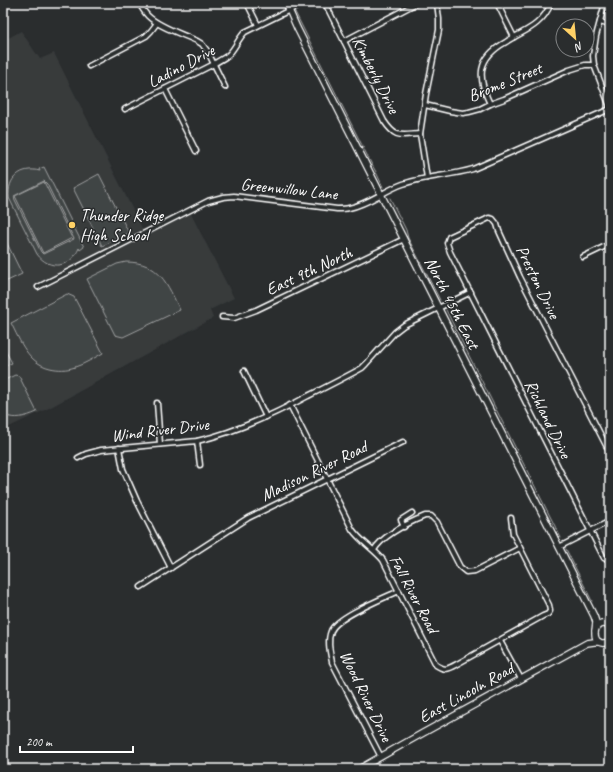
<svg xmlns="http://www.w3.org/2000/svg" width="613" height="772" viewBox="0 0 613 772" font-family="Caveat,sans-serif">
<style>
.built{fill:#373a3b}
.green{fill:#414445;stroke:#a0a2a2;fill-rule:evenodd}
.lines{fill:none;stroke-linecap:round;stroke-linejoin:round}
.stream{stroke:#a6a7a7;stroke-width:1}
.street-casing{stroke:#fff;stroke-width:7}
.secondary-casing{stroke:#fff;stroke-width:8}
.street{stroke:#2a2d2e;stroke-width:4}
.secondary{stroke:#2a2d2e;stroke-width:5.5}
.poi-dot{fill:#ffd166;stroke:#2a2d2e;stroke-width:1.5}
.labels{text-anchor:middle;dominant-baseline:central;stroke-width:3;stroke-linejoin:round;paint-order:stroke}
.street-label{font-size:17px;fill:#fff;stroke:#2a2d2e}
.poi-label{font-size:17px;fill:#fff;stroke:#2a2d2e;text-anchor:start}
</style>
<rect width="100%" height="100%" fill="#2a2d2e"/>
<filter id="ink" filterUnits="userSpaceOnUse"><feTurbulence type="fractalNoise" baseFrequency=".025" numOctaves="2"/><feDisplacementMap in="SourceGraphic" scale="8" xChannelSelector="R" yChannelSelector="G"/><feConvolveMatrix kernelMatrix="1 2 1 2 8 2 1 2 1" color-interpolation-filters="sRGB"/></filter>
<g filter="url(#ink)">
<path class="built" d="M21 31 40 59 54 53 146 236 191 214 234 298 210 310 213 318 51 407 3 430V41Z"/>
<g class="green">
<path d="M44 167 84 247 80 250 79 248C71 268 49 271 37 254L9 198C7 178 21 166 40 171L39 169ZM44 181 47 184 74 239 43 254 41 252 15 200 14 196Z"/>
<path d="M99 174 129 233 102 246 73 188Z"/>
<path d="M44 182 72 238 43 253 15 196Z"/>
<path d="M3 235 22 274 3 283Z"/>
<path d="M126 262C160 262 167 284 180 310L123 337 115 335 87 279 117 264Z"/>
<path d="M67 294 74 297 103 353C94 358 85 364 75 367 67 370 58 370 50 368 28 363 20 341 11 323Z"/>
<path d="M3 346 12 363 3 367Z"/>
<path d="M15 375 19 376 37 412C25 417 16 420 3 415V381Z"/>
</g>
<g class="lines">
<g class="stream">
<path d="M295 12 371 163 376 172 383 187"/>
<path d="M390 198 406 230 408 238 440 300"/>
<path d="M446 310 561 538"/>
<path d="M566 549 592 601"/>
</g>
<g class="street-casing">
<g id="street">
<path d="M139 3C142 8 144 12 148 16 159 27 182 34 197 41L202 44 208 52 225 87"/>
<path d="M247 3 258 25"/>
<path d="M325 3 384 121C396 139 400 135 420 134"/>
<path d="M497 3 514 37"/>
<path d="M605 3 596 36 593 56 594 65 610 107"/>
<path d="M600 22 610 25"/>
<path d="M344 41 417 3"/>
<path d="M89 66 146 36 151 31 157 23"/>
<path d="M165 89 196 151"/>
<path d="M490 104C477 77 477 58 506 42 516 35 528 31 537 23 544 17 548 11 551 3"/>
<path d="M425 105 450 111 463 113 469 112 480 109 490 104 504 99 569 70 585 65H594"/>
<path d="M125 109 214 64C219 60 226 58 230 53 236 46 239 38 245 32L304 3"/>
<path d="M427 178 420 134 426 94 439 30V19L437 3"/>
<path d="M583 257 610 244"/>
<path d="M38 287 208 201 223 197 234 196 337 209C341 209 345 209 349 208 369 204 385 190 403 184 426 176 450 176 473 169L610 109"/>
<path d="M222 317 234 318 256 310 404 239"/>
<path d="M244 371 266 417"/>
<path d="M157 403 160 444"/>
<path d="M290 405 352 529C360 541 374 549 383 560L436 665C445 671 448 669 457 664L543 616 548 614 550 611 549 605 513 534 511 518"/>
<path d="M197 441 200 465"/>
<path d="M119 448 123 469 137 501 171 568"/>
<path d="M78 458 86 454 101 450 197 441C236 432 273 415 308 396 326 387 344 378 362 368L366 364 395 332 404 325 471 292"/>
<path d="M404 527 401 520 412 513"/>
<path d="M559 547 610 521"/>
<path d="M374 550C384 534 408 523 425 516H431L437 522 460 567 466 572 475 571 520 548"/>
<path d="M604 558 450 252 447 243 449 237 485 220 489 218 493 219 497 224 499 231 520 277 610 453"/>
<path d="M141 587 248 518 403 442"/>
<path d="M500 641 521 679"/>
<path d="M381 757 332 662C330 652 327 641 331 631 336 617 384 598 399 591"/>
</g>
</g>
<g class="secondary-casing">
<g id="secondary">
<path d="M286 3 297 28 594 616 596 622 595 631"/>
<path d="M610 626C590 615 590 652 610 641"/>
<path d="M359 769 423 733 587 643 594 642H599"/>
</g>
</g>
<use href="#street" class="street"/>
<use href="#secondary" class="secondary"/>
</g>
</g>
<circle class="poi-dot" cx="72" cy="225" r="4"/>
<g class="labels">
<g class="street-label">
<text transform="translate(181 66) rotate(-28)">Ladino Drive</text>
<text transform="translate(376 75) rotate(63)">Kimberly Drive</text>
<text transform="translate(505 82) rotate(-22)">Brome Street</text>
<text transform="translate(289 189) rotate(6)">Greenwillow Lane</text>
<text transform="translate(309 271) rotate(-25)">East 9th North</text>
<text transform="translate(538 282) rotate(64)">Preston Drive</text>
<text transform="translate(452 303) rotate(63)">North 45th East</text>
<text transform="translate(548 419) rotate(64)">Richland Drive</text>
<text transform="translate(160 430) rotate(-7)">Wind River Drive</text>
<text transform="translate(314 471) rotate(-26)">Madison River Road</text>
<text transform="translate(414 594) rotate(62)">Fall River Road</text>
<text transform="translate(466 693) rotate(-29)">East Lincoln Road</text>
<text transform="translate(366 696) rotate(64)">Wood River Drive</text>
</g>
<g class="poi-label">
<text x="80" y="215">Thunder Ridge<tspan x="80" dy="20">High School</tspan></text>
</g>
</g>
<rect width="613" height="772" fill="none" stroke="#2a2d2e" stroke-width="16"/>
<rect x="8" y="8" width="597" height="756" fill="none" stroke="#fff" stroke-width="1.5" filter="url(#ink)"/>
<g transform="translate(575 38) rotate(153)"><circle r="19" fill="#2a2d2e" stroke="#7f8182"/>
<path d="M0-3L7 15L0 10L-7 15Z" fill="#ffd166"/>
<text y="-6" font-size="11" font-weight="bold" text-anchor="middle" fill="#ffffff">N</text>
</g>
<path d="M20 746v6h113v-6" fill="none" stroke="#ffffff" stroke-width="2"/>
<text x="26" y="746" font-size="12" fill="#ffffff" stroke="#2a2d2e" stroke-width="3" paint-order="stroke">200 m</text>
</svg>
